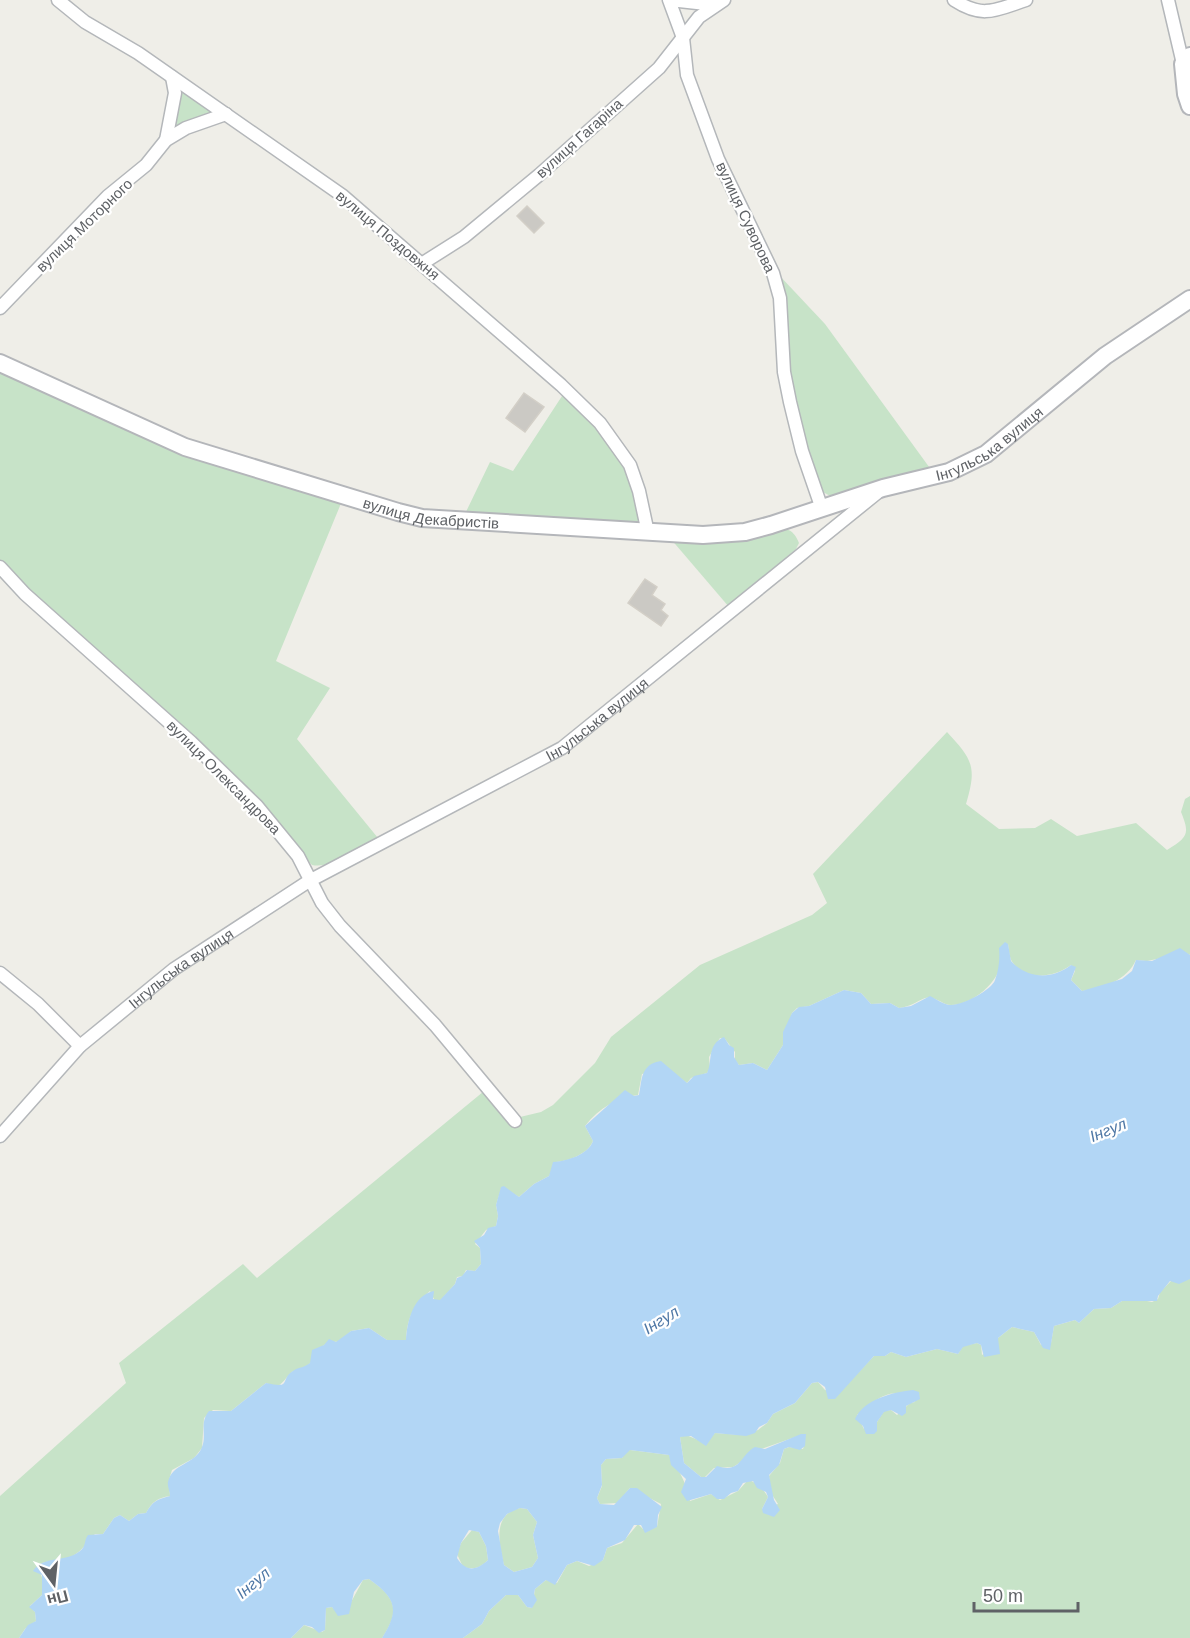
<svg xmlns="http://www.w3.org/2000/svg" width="1190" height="1638" viewBox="0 0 1190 1638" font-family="Arial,sans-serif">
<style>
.green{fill:#c7e3c8;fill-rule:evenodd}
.water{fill:#b2d6f5;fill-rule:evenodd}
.building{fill:#cbc9c4;stroke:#d3cfc7;stroke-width:1.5}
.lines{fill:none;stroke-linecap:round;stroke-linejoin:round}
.street-casing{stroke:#b4b7ba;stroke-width:15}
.secondary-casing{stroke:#b4b6ba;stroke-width:20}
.street{stroke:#fff;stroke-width:12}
.secondary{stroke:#fff;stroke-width:16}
.labels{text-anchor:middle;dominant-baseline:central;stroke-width:4.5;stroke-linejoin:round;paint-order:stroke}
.street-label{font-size:15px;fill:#5f6266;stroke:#fff}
.water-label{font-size:16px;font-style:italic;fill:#4f78a6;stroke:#fff}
</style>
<rect width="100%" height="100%" fill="#efeee8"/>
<g class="green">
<path d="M176 87 218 111 173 133Z"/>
<path d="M778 274 825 324 932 471 832 497 823 492 817 483 793 400Z"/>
<path d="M0 369 342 501 276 661 330 688 297 739 378 838C360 848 333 869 312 865L0 564Z"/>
<path d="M564 393 597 426 627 466 641 522 639 526 464 516 490 462 513 471Z"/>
<path d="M786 529C793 531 796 536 799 543L796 549 729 607 670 538Z"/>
<path d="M947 732C973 760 977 767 966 804L999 829 1035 828 1051 819 1077 836 1136 823 1167 850C1188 837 1190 834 1181 812L1185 799 1190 796V955L1186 953 1147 961 1136 960C1127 980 1104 988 1082 991L1071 980 1075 971 1071 965C1055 977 1026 982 1013 963 1009 958 1009 950 1008 944L1000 953C1007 977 974 1005 951 1005 943 1005 934 995 925 998 916 1002 909 1007 899 1008L890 1003 871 1004 861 993 844 990 809 1006 797 1008 792 1013 783 1045 767 1070 753 1063 739 1065 735 1060V1052L725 1039 720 1038 709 1057 710 1068 707 1073 691 1078 687 1083 668 1069 642 1074 638 1095C618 1097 599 1108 585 1126L593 1141C588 1154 569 1161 556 1162L549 1176 534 1184 519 1197 506 1189H501L496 1205 498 1216 496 1226 486 1230 475 1244 480 1248 481 1264 475 1271 466 1270 463 1276 457 1277 455 1284 440 1301H435L430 1291C413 1305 407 1319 406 1340H387L369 1328 351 1331 339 1342C324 1340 318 1350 311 1362 306 1369 300 1368 294 1371 288 1373 285 1383 276 1387L266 1383 231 1411 213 1410 204 1418 202 1448 194 1458 172 1470 169 1480 170 1496C157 1498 152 1502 146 1513L138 1514 129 1521 120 1515 114 1518 103 1534H95C85 1545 77 1558 61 1560 51 1561 46 1561 37 1565L43 1580 42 1595 30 1606 35 1612 36 1621 25 1629 19 1638H0V1496L126 1383 119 1363 243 1264 257 1278 489 1087 511 1111 520 1117 541 1112 553 1105 595 1063 611 1037 700 965 812 915 827 903 813 874Z"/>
<path d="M1190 1279V1638H463L482 1624 489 1611 506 1595H518L527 1607 532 1608 535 1589 546 1580 557 1583 567 1565 577 1561 589 1566 603 1560 607 1548 622 1543 638 1524 643 1529 657 1527 661 1504 630 1488 617 1503 600 1504 597 1498 602 1486 601 1465 606 1459 622 1458 626 1451 630 1450 669 1455C680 1473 685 1479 690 1501L711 1494 720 1500 738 1491 748 1480C755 1481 765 1491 768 1497L762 1509 778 1504 771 1493 769 1476 780 1463 784 1449 789 1447 803 1449 805 1442 798 1436 761 1449 733 1467 714 1468 705 1477H701L684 1463 680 1437 686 1435 703 1442 715 1433 741 1435 758 1430 767 1423 773 1414 795 1403 812 1383 818 1382 825 1390 838 1394 874 1356H885L891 1352 906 1357 937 1349 958 1354 963 1346 977 1343 981 1345 982 1355 998 1345V1338L1012 1327 1034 1332 1041 1345 1051 1343 1054 1326 1075 1320 1079 1323 1094 1309 1111 1308 1122 1301 1137 1299 1152 1302 1158 1299 1160 1292 1172 1280ZM908 1391 915 1402 910 1403 897 1415 891 1410 884 1411 877 1422 864 1429 857 1415C870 1405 884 1390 902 1394Z"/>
<path d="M520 1508 527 1509 537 1522 533 1535 538 1558 532 1567 514 1572 504 1565C499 1544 492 1514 520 1508Z"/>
<path d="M472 1530 479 1532 486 1546 488 1560C480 1568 474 1570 463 1567L457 1554 461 1543Z"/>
<path d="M369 1579C396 1598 401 1610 382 1638H291L304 1625 322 1632 325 1630 326 1608 332 1607 335 1610 350 1604 363 1580Z"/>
</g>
<g class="water">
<path d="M1005 942 1008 944 1011 961C1027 979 1052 980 1071 965L1076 967 1071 980 1082 991 1122 979 1132 971 1136 960 1152 961 1180 948 1190 955V1279L1179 1284 1170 1281 1158 1296 1157 1301H1122L1111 1308 1094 1309 1079 1323 1075 1320 1054 1326 1050 1350 1043 1348 1034 1332 1012 1327 998 1338 1000 1354 984 1357 981 1345 977 1343 963 1347 958 1354 937 1349 906 1357 891 1352 885 1356H874L835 1399H828L825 1387 818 1382 812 1383 795 1403 773 1414 767 1423 759 1427 755 1433 746 1436 715 1433 706 1446 691 1436 680 1437 684 1463 701 1477H706L717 1466C741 1474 740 1455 755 1447L765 1449 801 1434H806L805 1446 800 1450 789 1447 784 1449 779 1465 769 1475 774 1500 780 1510 774 1517 763 1513 762 1509 768 1497 766 1492 757 1488 753 1481 743 1483 738 1491 731 1493 724 1499H717L711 1494 687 1501 681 1492 686 1479 671 1465 669 1455 630 1450 622 1458 606 1459 601 1465 602 1485 597 1498 600 1504 614 1505 630 1488H637L662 1507 658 1515 657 1527 645 1533 641 1525H634L625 1540 607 1548 603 1560 594 1566 577 1561 567 1565 555 1585 546 1580 535 1589 534 1594 537 1600 532 1608 527 1607 518 1595H506L489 1611 482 1624 463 1638H382C400 1610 396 1598 369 1579L363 1580 354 1592 349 1614 338 1616 332 1607 326 1608 325 1630 319 1633 312 1627 304 1625 291 1638H19L28 1625 36 1621 35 1612 29 1607 42 1595V1575L33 1571C44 1555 65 1563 80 1551 86 1547 84 1540 88 1535L103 1534 114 1518 120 1515 129 1521 138 1514 146 1513C152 1502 157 1499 170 1496 170 1491 167 1486 168 1482 172 1463 195 1465 202 1447 207 1435 199 1423 209 1411H231L266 1383C293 1389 279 1380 293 1371 298 1367 304 1368 310 1363L312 1350 324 1345 329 1339 336 1342 351 1331 369 1328 387 1340H406C407 1322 413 1295 434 1291L433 1299 440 1300 455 1284 457 1278 462 1276 467 1270 475 1271 481 1264 480 1248 474 1241 484 1235 488 1228 496 1226 498 1216 496 1205 501 1187 504 1186 519 1197 534 1184 549 1176 553 1162C567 1161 588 1155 593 1141L585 1126 625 1090 634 1096 639 1095C642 1081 640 1064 661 1061L687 1083 694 1076 707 1073C713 1062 706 1045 724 1037L729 1045 734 1048V1057L739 1065 753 1063 767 1070 783 1045V1032L792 1013 799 1007 809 1006 844 990 861 993 871 1004 890 1003 899 1008 911 1006 930 996C936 999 945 1005 950 1005 961 1006 992 990 995 980 999 969 1000 959 999 948ZM520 1508 527 1509 537 1522 533 1535 538 1558 532 1567 514 1572 504 1565 498 1531 500 1523 507 1514ZM469 1530 479 1532 486 1546 488 1560C476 1571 466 1572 457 1558L461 1543Z"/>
<path d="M913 1390 919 1392 920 1399 906 1406V1413L902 1416 891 1410 884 1412 877 1422V1431L874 1434H866L863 1426 855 1419C864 1399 894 1392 913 1390Z"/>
</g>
<g class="building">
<path d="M527 206 544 223 534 233 517 216Z"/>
<path d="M524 393 544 407 525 432 506 418Z"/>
<path d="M645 579 657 587 652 595 665 604 661 610 668 616 661 626 628 603Z"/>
</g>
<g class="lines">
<g class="street-casing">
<g id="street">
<path d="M58 0 85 22 138 53 343 196 561 385 600 423 630 465 639 491 648 533"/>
<path d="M669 0 683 38 687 75 718 159 773 273 780 298 784 372 790 402 802 451 822 509"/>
<path d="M670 0 715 5"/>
<path d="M954 0C983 19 996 10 1026 0"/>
<path d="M1168 0 1183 64"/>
<path d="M166 140 175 93 172 77"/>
<path d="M423 263 464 237 539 175 659 68 699 17 724 0"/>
<path d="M0 308 108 196 146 165 166 140 186 128 226 114"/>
<path d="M0 567 25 594 191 742 257 806 298 856 322 903 340 926 435 1025 515 1121"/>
<path d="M0 973 38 1004 80 1046"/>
<path id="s1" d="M0 1136 80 1046 174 969 309 881 562 748 877 493"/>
</g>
</g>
<g class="secondary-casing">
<g id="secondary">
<path d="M1190 56 1183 64 1186 94 1190 106"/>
<path id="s2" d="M0 363 185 447 398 512 422 518 703 535 745 532 771 525 883 488 949 472 986 454 1105 356 1190 299"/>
</g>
</g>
<use href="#street" class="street"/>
<use href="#secondary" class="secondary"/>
</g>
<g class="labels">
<g class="street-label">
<text transform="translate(579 138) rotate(-42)">вулиця Гагаріна</text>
<text transform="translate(746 217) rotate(65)">вулиця Суворова</text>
<text transform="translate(84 225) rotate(-44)">вулиця Моторного</text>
<text transform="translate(388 235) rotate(40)">вулиця Поздовжня</text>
<text stroke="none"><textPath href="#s2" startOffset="1036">Інгульська вулиця</textPath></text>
<text stroke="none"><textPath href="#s2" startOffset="459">вулиця Декабристів</textPath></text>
<text stroke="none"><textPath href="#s1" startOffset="734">Інгульська вулиця</textPath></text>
<text transform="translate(224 777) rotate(45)">вулиця Олександрова</text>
<text stroke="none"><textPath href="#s1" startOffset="248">Інгульська вулиця</textPath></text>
</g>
<g class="water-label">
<text transform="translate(1108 1130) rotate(-22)">Інгул</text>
<text transform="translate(661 1320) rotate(-32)">Інгул</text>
<text transform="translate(253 1583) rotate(-40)">Інгул</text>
</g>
</g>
<g transform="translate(54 1584) rotate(165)" stroke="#ffffff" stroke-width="4.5" paint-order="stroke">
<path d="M0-4.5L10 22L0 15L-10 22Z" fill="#5f6266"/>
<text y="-9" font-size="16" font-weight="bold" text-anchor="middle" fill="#5f6266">Пн</text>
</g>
<path d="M974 1602v9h104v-9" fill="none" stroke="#5f6266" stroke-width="3"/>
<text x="983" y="1602" font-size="18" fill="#5f6266" stroke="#ffffff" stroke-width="4.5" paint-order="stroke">50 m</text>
</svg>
